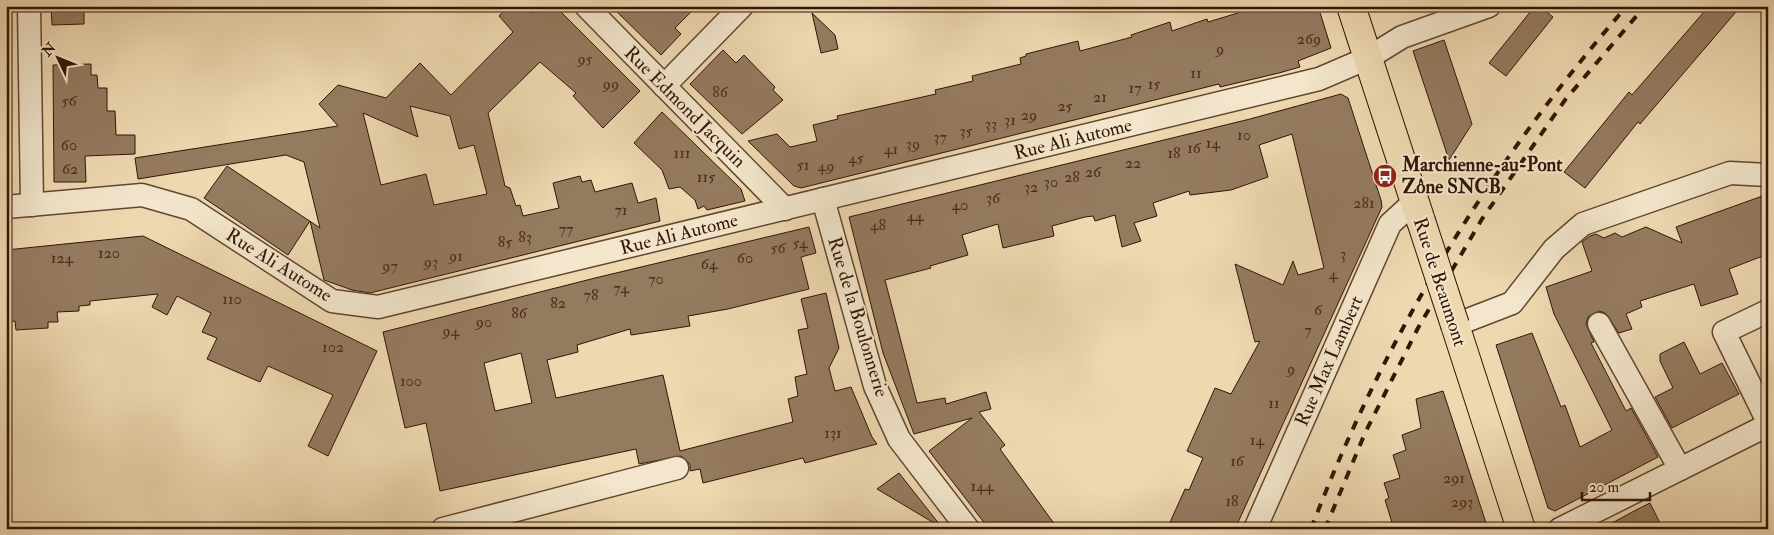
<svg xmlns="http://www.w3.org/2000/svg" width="1774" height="535" viewBox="0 0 1774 535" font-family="'IM FELL Double Pica',serif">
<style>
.building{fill:#947a5f;stroke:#331507;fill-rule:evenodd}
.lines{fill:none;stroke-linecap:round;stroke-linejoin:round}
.minor-casing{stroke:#624631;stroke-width:25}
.major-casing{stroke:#331507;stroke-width:30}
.minor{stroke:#f3e6cc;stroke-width:22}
.major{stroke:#edd8b0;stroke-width:28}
.rail{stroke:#331507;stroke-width:4;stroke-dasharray:9 9;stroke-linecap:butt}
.major-bridge-casing{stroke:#331507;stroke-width:30;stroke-linecap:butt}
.major-bridge{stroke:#edd8b0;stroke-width:28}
.labels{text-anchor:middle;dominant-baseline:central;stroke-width:4;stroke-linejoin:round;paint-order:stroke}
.number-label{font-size:16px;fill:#4b2e1d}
.street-label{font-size:19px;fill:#331507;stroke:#f3e6cc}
.poi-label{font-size:19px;font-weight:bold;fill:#331507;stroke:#f3e6cc;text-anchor:start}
</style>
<rect width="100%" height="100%" fill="#edd8b0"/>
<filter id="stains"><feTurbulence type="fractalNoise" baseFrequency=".004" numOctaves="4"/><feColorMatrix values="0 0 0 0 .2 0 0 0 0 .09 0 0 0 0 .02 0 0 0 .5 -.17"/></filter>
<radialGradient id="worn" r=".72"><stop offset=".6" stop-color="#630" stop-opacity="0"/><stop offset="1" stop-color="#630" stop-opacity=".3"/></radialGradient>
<g class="building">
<path d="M51 6H84V24L52 25Z"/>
<path d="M508 6H526L532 13 539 6H555L640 91 603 128 573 96 576 93 540 62 488 113 505 186 510 188 516 206 520 205 523 216 559 208 553 183 580 176 582 182 591 180 595 192 632 183 638 203 656 198 660 221 370 293 352 290 324 280 310 221 288 255 204 198 227 166 320 228 304 162 286 155 138 179 135 158 338 126 319 104 338 85 386 98 420 63 451 95 513 32 499 16ZM410 106 450 116 459 149 474 145 487 194 434 205 426 174 381 185 363 113 418 137Z"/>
<path d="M611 6H697L675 28 681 34 661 55Z"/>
<path d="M1261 6H1318L1331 48 1298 61 1300 67 1279 73 1220 87 1219 84 801 188 794 186 748 141 777 134 790 147 817 141 813 125 838 119 837 116 936 94 935 90 973 81 972 76 1021 64 1020 58 1026 56V54L1078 41 1080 51 1132 37 1131 35 1170 22 1172 31 1207 19 1208 22Z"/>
<path d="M1535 6H1539L1553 17 1506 76 1489 63Z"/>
<path d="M1709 6H1741L1640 124 1638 122 1585 188 1564 172 1629 92 1632 95Z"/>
<path d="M812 13 835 35 838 49 821 53Z"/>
<path d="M1444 40 1472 124 1449 160 1413 51Z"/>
<path d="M723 50 736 63 744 55 775 87 773 90 783 100 742 134 690 84Z"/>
<path d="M91 64V75H97L98 88H107V111H115L116 135H135V154L85 156 86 182H54L53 65Z"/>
<path d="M1341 94 1348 98 1381 200 1382 207 1235 529H1167L1185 489 1189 490 1203 458 1187 451 1215 388 1231 394 1260 341 1255 342 1235 264 1283 285 1293 261 1298 275 1324 268 1292 134 1259 145 1268 177 1231 190 1190 195 1189 191 1153 203 1157 216 1134 223 1141 241 1122 247 1115 215 1095 221 1093 216 1085 217 1052 226 1054 236 1003 248 998 224 962 235 968 255 930 266 931 268 885 280 917 403 945 398 946 404 986 392 991 409 979 412 1005 445 1000 449 1058 529H989L929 451 972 418 914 434 883 353 849 217 1250 119Z"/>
<path d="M662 112 741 189 745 201 707 210 704 206 698 209 695 200 680 187 669 189 662 170 634 143Z"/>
<path d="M1768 194V254L1729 269 1738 294 1701 306 1694 284 1640 301 1642 307 1626 314 1632 329 1619 333 1605 313 1599 311 1588 317 1586 324 1594 342 1591 343 1626 411 1631 408 1658 457 1555 511 1548 508 1496 345 1532 333 1561 407 1565 405 1580 447 1612 430 1554 314 1546 287 1592 271 1582 242 1590 236 1596 234 1604 238 1615 233 1622 237 1646 227 1682 243 1676 227Z"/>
<path d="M809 227 816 253 801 257 809 289 728 309 688 316 690 326 631 335 630 329 577 345 578 352 547 360 556 398 663 375 680 451 793 422 788 399 798 396 795 377 807 374 798 330 808 328 801 299 826 293 839 348 829 368 835 391 851 387 872 437 877 444 805 463 803 458 703 483 700 469 690 471V464L681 456 639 464 636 449 440 491 426 423 405 428 383 332 595 278ZM521 353 532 403 495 411 484 363Z"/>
<path d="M143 236 377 351 328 456 308 446 333 395 268 366 260 382 207 359 217 338 202 332 211 313 177 296 167 315 152 307 158 294 90 301V305L79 306V311L57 312 58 322H48V328L16 330 15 321 7 322 6 250Z"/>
<path d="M1684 342 1700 374 1722 363 1739 394 1672 428 1655 397 1673 388 1660 361V354Z"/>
<path d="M1443 391 1488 529H1394L1385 500 1389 498 1384 483 1400 478 1393 455 1406 450 1402 435 1421 428 1416 399Z"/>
<path d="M899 473 940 525 939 526 877 489Z"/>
<path d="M1650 503 1663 529H1601L1636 510Z"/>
</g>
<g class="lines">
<g class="minor-casing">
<g id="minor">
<path d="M29 6 32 205"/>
<path d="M586 6 785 209"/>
<path d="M664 86 742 6"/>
<path d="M823 199 875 386 899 439 968 529"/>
<path d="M6 207 142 195 191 209 332 301 378 307 1319 79 1368 58 1402 37 1489 6"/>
<path d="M1768 311 1724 332 1768 422"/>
<path d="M1599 324 1680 469"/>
<path d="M1455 325 1512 303 1554 249 1583 224 1730 173 1768 175"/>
<path d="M443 529 677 468"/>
<path d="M1255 529 1390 224 1414 202"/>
<path d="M1560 529 1768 425"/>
</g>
</g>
<g class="major-casing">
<g id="major">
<path d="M1351 6 1421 221"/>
<path d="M1455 325 1521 529"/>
</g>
</g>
<use href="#minor" class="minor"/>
<use href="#major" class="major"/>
<g class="rail">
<path d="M1311 529C1385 335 1491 162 1627 6"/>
<path d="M1325 529 1365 433 1418 328 1482 219 1565 100 1645 6"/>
</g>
<g class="major-bridge-casing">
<path id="major-bridge" d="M1421 221 1455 325"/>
</g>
<use href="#major-bridge" class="major-bridge"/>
</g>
<defs>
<g id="bus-disc" transform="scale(1.25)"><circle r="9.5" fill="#8f2418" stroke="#f3e6cc"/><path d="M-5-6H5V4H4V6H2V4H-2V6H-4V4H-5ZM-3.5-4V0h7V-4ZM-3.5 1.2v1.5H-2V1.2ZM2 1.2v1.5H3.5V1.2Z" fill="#fff"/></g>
</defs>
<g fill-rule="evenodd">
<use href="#bus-disc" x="1385" y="176"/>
</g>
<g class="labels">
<g class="number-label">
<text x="1309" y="39">269</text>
<text x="1220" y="49">9</text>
<text x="585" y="59">95</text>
<text x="1196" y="73">11</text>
<text x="611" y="84">99</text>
<text x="1154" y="84">15</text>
<text x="1135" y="88">17</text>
<text x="720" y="92">86</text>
<text x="1100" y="97">21</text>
<text x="69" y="101">56</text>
<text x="1065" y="106">25</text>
<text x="1029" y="115">29</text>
<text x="1010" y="120">31</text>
<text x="991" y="124">33</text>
<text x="966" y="131">35</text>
<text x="1244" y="135">10</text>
<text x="940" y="137">37</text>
<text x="1213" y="143">14</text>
<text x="913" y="144">39</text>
<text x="69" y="145">60</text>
<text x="1194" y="148">16</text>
<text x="891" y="149">41</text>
<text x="682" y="153">111</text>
<text x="1174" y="153">18</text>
<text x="856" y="158">45</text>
<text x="1133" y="163">22</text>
<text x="803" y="165">51</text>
<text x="826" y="166">49</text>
<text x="70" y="169">62</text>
<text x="1093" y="172">26</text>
<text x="706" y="177">115</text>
<text x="1072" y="177">28</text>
<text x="1051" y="182">30</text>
<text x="1031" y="187">32</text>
<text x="993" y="198">36</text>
<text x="1364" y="203">281</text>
<text x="960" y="205">40</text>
<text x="621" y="210">71</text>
<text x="915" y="216">44</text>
<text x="878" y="225">48</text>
<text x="566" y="229">77</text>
<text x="525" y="237">83</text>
<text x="505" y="242">85</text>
<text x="800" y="243">54</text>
<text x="778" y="248">56</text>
<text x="109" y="253">120</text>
<text x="1343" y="254">3</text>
<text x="456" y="256">91</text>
<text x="62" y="258">124</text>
<text x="745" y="258">60</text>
<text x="431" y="262">93</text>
<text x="709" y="264">64</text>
<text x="390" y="266">97</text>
<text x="1333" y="274">4</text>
<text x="656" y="279">70</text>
<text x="621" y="288">74</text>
<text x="591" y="295">78</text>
<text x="232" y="299">110</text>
<text x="558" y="303">82</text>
<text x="1318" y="310">6</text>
<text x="519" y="313">86</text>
<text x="484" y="322">90</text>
<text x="1308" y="330">7</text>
<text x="451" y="331">94</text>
<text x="333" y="347">102</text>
<text x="1291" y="369">9</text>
<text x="411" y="381">100</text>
<text x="1274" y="403">11</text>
<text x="833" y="433">131</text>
<text x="1257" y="440">14</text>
<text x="1237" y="461">16</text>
<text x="1454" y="478">291</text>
<text x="982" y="486">144</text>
<text x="1232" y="501">18</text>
<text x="1462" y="502">293</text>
</g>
<g class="street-label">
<text transform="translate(685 107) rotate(45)">Rue Edmond Jacquin</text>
<text transform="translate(1073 139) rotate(-14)">Rue Ali Autome</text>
<text transform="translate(679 234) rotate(-14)">Rue Ali Autome</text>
<text transform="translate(279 265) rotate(32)">Rue Ali Autome</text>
<text transform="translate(1440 282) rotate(72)">Rue de Beaumont</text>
<text transform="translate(858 317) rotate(73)">Rue de la Boulonnerie</text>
<text transform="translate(1329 361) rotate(-66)">Rue Max Lambert</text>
</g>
<g class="poi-label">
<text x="1402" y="165">Marchienne-au-Pont<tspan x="1402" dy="22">Zône SNCB</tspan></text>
</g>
</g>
<rect width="1774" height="535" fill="none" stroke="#edd8b0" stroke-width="25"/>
<rect x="8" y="8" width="1759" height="520" fill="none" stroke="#331507" stroke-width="2.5"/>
<rect x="12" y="12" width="1749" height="510" fill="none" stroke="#331507"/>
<g transform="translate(58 58) rotate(313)" stroke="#f3e6cc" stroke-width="4" paint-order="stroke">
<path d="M0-4L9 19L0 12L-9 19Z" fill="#331507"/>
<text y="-8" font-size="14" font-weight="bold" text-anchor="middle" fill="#331507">N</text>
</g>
<path d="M1582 492v8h68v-8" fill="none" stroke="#331507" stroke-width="2.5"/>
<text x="1589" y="492" font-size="15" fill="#331507" stroke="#f3e6cc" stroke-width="4" paint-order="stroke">20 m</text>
<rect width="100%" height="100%" filter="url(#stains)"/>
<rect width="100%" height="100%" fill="url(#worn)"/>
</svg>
